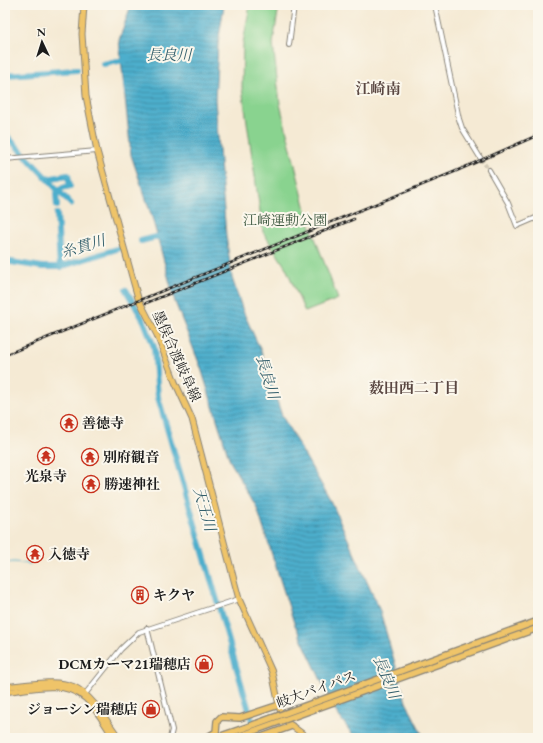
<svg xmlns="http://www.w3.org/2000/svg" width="543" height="743" viewBox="0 0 543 743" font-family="'EB Garamond','Noto Serif JP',serif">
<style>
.green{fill:#89d38f;stroke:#527856}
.water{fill:url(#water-rules);stroke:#346574}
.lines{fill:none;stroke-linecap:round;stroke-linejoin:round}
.stream{stroke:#4daecc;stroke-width:1}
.river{stroke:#4daecc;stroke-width:6}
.minor-tunnel{stroke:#d4cbb8;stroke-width:4;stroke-dasharray:4 2;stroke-linecap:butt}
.minor-casing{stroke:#888378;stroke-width:6}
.major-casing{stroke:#888378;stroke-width:7}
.highway-casing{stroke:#888378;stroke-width:8}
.minor{stroke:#fff;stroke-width:4}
.major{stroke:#efc469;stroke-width:5}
.highway{stroke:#efc469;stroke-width:5.5}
.rail-casing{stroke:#1c1c1c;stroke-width:2.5}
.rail{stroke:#fbf7ec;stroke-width:1;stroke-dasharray:3;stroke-linecap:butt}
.highway-bridge-casing{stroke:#888378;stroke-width:8;stroke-linecap:butt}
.highway-bridge{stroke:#efc469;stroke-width:5.5}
.labels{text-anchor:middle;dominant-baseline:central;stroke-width:4;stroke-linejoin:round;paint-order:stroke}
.park-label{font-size:14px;fill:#425c44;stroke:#fbf7ec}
.street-label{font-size:14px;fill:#1c1c1c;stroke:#fbf7ec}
.poi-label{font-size:14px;font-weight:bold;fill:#1c1c1c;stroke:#fbf7ec;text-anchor:start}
.water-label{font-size:15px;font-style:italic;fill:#325e6b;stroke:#fbf7ec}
.neighbourhood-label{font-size:15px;font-weight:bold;fill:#5a4742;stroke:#fbf7ec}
</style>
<defs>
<pattern id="water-rules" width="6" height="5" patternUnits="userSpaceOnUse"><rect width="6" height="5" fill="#4daecc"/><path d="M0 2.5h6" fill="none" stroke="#3f8da5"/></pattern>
</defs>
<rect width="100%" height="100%" fill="#fbf7ec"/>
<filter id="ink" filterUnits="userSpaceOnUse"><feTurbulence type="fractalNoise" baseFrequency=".025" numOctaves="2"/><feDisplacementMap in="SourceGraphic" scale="8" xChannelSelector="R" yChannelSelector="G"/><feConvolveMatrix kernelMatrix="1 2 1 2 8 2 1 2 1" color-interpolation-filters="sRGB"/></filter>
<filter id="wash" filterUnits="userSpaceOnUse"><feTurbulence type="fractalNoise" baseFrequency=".012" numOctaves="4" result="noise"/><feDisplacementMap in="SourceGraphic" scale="16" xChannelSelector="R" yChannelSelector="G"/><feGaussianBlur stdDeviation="0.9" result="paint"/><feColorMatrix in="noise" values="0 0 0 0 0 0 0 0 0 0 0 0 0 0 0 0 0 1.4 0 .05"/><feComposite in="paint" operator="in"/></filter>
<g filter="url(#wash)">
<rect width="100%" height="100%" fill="#f5ead4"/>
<path class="green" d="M250 5H279L273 44 280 104 309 222 338 299 305 312 286 268 263 232 242 88 243 43Z"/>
<path class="water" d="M131 5H224L218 44 215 100 226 235 232 278 243 311 261 351 282 416 331 501 380 611 406 702 424 738H355L336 712 294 623 257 508 230 461 201 368 175 302 152 217 131 155 119 40Z"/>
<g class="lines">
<path class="stream" d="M5 563 14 562 30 564"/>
<g class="river">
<path d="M103 64 129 59"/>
<path d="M5 75 77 70"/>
<path d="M5 134 71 204"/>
<path d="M47 179 68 175 70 186 62 188 56 194 57 206"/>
<path d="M57 214 60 267"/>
<path d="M141 241 164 235"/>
<path d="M5 261 42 267H60L120 248"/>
<path d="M126 290 144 321 154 347 158 397 257 738"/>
</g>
</g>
</g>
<g filter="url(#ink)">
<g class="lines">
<path class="minor-tunnel" d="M481 159 489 170"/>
<g class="minor-casing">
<g id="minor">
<path d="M435 5 459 119 462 128 481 159"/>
<path d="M289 45 294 5"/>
<path d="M5 159 97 151"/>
<path d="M489 170 508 203 517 226 538 217"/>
<path d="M147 628 172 730 170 738"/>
<path d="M86 693 121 649 139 632 239 599"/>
</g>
</g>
<g class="major-casing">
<g id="major">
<path d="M84 5 82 34 86 96 97 151 138 298 157 335 175 382 192 419 235 584 239 599 272 672 280 710"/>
<path d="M5 687C77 678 78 678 119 738"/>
<path d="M5 692C31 689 63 679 85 698 97 709 105 725 114 738"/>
<path d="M288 723 308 738"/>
</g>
</g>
<g class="highway-casing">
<g id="highway">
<path d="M499 635 538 621"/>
<path d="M502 641 538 628"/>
<path d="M206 738 216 732 217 721 221 717 240 718 279 705"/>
<path d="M215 738 250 726"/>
<path d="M233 738 251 732"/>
<path d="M259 738 292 726"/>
</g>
</g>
<use href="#minor" class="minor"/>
<use href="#major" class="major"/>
<use href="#highway" class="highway"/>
<g class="rail-casing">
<g id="rail">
<path d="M146 303 354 219"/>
<path d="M5 355 454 172 538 135"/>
</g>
</g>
<use href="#rail" class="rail"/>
<g class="highway-bridge-casing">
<g id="highway-bridge">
<path d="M250 726 499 635"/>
<path d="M251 732 502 641"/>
</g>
</g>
<use href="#highway-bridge" class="highway-bridge"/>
</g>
</g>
<defs>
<g id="temple-ring" transform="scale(0.9)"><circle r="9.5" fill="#fbf7ec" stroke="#c8321e" stroke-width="1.5"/><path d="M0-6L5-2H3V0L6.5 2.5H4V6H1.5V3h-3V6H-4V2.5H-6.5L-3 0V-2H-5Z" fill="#c8321e"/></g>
<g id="building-ring" transform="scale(0.9)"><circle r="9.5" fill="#fbf7ec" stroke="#c8321e" stroke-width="1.5"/><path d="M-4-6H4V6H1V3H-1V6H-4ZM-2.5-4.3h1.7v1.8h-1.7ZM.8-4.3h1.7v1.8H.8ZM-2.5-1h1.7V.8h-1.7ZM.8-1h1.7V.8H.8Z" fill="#c8321e"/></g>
<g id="shop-ring" transform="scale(0.9)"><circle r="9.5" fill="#fbf7ec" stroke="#c8321e" stroke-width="1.5"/><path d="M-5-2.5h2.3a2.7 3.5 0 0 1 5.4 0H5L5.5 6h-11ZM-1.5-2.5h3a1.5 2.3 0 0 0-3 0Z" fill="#c8321e"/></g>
</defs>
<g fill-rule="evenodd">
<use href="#temple-ring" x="69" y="423"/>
<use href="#temple-ring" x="46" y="456"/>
<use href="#temple-ring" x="90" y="457"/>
<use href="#temple-ring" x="91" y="484"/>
<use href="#temple-ring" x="35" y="554"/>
<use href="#building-ring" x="140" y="595"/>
<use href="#shop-ring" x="204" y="664"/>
<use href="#shop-ring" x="151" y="709"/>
</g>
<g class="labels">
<g class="park-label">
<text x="285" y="220">江崎運動公園</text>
</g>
<g class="street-label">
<text transform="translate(177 356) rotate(66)">墨俣合渡岐阜線</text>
<text transform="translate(316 689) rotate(-20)">岐大バイパス</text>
</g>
<g class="poi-label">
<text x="82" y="423">善徳寺</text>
<text x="103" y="457">別府観音</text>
<text x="46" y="476" text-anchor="middle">光泉寺</text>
<text x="104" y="484">勝速神社</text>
<text x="48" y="554">入徳寺</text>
<text x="153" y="595">キクヤ</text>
<text x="191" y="664" text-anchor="end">DCMカーマ21瑞穂店</text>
<text x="138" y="709" text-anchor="end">ジョーシン瑞穂店</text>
</g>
<g class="water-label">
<text x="169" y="54">長良川</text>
<text transform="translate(83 246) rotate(-17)">糸貫川</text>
<text transform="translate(268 377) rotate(73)">長良川</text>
<text transform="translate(205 509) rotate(74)">天王川</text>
<text transform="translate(387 677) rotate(67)">長良川</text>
</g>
<g class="neighbourhood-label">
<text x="378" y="88">江崎南</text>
<text x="414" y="387">薮田西二丁目</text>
</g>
</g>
<rect width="543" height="743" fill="none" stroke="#fbf7ec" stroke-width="20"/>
<g transform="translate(42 42) rotate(356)" stroke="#fbf7ec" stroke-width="3" paint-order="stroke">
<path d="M0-3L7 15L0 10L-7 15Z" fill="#1c1c1c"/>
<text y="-6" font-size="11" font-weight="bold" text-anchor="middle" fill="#1c1c1c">N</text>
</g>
</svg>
